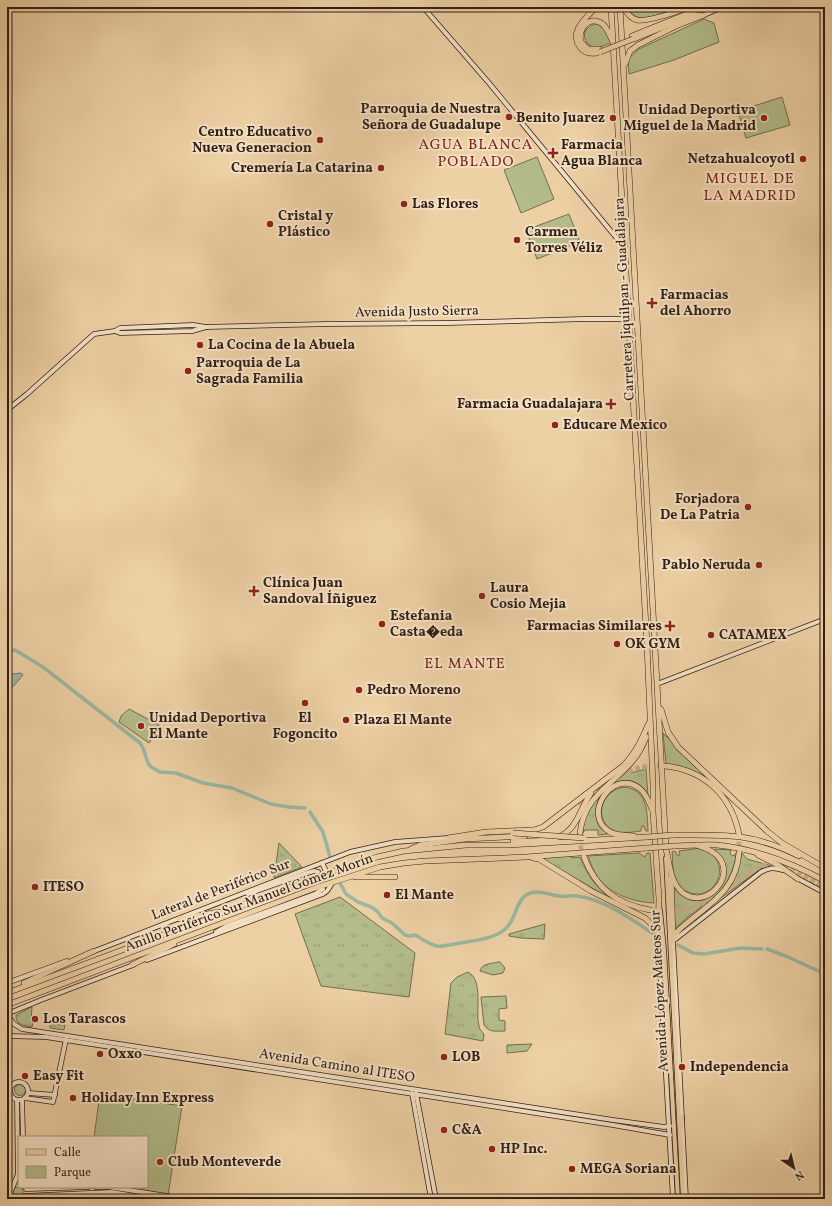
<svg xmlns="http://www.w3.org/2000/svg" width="832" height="1206" viewBox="0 0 832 1206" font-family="Vollkorn,serif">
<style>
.grass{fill:url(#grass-tufts);stroke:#726e50}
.green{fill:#b3bc8a;stroke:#726e50}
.water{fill:url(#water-ripples);stroke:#707a6a}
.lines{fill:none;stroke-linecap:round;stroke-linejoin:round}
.canal{stroke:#9ab7a2;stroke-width:3.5}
.secondary-tunnel{stroke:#c8ad88;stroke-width:4;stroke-dasharray:4 2;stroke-linecap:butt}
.highway-tunnel{stroke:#c8ad88;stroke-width:5;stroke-dasharray:5 2.5;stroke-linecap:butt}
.secondary-casing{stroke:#321f16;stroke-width:5.5}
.primary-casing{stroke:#321f16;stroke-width:5.5}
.highway-casing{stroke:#321f16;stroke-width:6}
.secondary{stroke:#f3e0c4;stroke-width:4}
.primary{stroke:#edd0a4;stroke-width:4}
.highway{stroke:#edd0a4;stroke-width:5}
.highway-bridge-casing{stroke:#321f16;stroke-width:6;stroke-linecap:butt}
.highway-bridge{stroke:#edd0a4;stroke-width:5}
.poi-dot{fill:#8f2418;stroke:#f3e0c4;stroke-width:1.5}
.labels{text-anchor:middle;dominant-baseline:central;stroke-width:4;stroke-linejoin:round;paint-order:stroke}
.poi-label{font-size:14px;font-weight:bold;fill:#321f16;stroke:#f3e0c4;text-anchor:start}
.street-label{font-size:14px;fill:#321f16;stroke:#f3e0c4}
.neighbourhood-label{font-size:15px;letter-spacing:1px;fill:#7a1f14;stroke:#f3e0c4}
</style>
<defs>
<pattern id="grass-tufts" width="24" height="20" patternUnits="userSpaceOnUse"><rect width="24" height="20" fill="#b3bc8a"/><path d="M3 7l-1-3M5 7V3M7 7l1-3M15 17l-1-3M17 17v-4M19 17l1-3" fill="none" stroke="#9aa176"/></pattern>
<pattern id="water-ripples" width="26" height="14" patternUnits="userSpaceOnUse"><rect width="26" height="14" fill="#9ab7a2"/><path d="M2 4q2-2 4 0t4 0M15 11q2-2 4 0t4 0" fill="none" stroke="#7e9483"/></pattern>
</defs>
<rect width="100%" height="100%" fill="#edd0a4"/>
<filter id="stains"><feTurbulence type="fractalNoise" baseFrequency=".005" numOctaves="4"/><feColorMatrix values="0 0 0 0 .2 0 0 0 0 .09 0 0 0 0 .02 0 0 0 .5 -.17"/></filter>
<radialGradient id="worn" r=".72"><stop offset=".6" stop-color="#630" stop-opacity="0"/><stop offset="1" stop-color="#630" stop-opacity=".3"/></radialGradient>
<g class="grass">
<path d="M663 733 710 780C696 771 682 766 666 764Z"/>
<path d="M629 768 631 773 646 769 648 795C625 755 572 807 608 834L598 835V830H585L583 833C581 803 609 785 629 768Z"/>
<path d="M279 843 302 867 274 878Z"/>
<path d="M714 849 731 850 730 854 733 856 737 852C728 900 704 899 675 929L673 886C697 924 747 880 714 849Z"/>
<path d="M742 853 747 859 772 866 762 868 718 900C730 886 738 871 742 853Z"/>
<path d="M572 856V858L580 857C587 875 596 887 611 899L541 858Z"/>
<path d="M340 897 415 953 409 997 321 986 295 914Z"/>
<path d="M545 924 544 939 521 938 509 936V934Z"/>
<path d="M498 962H500L505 968 503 973 493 975 480 971C482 963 491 964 498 962Z"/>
<path d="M468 972C484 981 475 1010 479 1026 479 1029 482 1032 484 1034L483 1041 445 1034 451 983 457 977Z"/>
<path d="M506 996 507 1008 499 1009V1020L505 1021V1031C497 1031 489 1033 484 1025L481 997Z"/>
<path d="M32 1007 31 1021 33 1022 32 1027C25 1026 15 1025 16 1015Z"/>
<path d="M50 1024 65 1025 64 1030 50 1028Z"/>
<path d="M532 1044 527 1051 507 1053V1045Z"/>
<circle cx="20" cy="1090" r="5.5"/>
<circle cx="18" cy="1192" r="5"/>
</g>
<g class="green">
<path d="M628 7H680C671 10 649 19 642 18 636 18 629 13 628 7Z"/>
<path d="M704 19 714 23 719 42 674 60 629 74 628 59 639 49Z"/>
<path d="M597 23 602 25 612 43C606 44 601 48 594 47 586 46 582 36 586 30 589 26 593 25 597 23Z"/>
<path d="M782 97 790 125 746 138 738 111Z"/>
<path d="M537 157 554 199 521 213 504 170Z"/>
<path d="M569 214 580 242 537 259 526 230Z"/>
<path d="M129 709 159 725 149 743 119 722 121 716Z"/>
<path d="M624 787C648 790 647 811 648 831H646L643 825 642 826 641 831C634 832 626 833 619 832 594 827 596 792 624 787Z"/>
<path d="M700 848C737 860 715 904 688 892 682 890 677 885 675 879 672 871 673 860 672 852L675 851 678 856 680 855 679 851Z"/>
<path d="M639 853 645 857 647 853H650L654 903C634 902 612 895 599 879 594 872 591 864 588 856Z"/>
<path d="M100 1094 182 1106 168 1195 120 1187H147V1137H94Z"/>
</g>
<path class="water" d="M10 671 13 674 21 673 23 675 13 687 11 686 9 682H7V674Z"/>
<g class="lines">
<g class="canal">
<path d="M7 651 15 650 43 667 140 743 143 748 148 763 151 767 160 772 176 773 203 783 232 788 271 804 289 807 305 808"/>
<path d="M310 812 323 832 330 857"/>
<path d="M340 883 346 894 358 902 371 907 377 911 382 918 392 923 405 935 410 936 415 935C422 939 429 944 437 946 444 947 453 944 460 943 475 940 498 939 508 926 516 917 516 902 526 895 537 888 548 895 559 896 565 897 571 895 577 896 604 899 633 920 655 935"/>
<path d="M678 945 693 953 704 954 741 948 762 949"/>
<path d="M767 949 788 957 825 974"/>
</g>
<g class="secondary-tunnel">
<path d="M327 871 330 878 331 885"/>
<path d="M318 872C325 874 327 879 325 886"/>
</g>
<g class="highway-tunnel">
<path d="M621 774 640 767 665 766"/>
<path d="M578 804 612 779"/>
<path d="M739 834V852"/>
<path d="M579 838 580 845 584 857"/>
<path d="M725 891C740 879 757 863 778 863L825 887"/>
<path d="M650 910C679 912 693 910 718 896"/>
</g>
<g class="secondary-casing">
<g id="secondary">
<path d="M423 7 489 83 624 247"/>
<path d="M704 15 723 7"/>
<path d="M115 331 120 333 192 331 206 327"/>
<path d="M7 410 27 394 94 334 115 331 120 328 193 325 206 327 327 324 447 323 584 319H628"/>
<path d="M7 642 9 646 7 650"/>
<path d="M657 684 825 619"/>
<path d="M322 863 326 871"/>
<path d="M795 877 825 893"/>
<path d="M248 894 307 873 314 871 318 872"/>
<path d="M216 932 227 926 315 894 323 889"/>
<path d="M658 933 673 1199"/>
<path d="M92 952 350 852 395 842 448 838"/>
<path d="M147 960 323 894 327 891 331 885"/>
<path d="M7 983 67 961"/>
<path d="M7 1014 14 1024 22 1029 613 1120 664 1127 670 1126"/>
<path d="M7 1014 41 1000 133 965"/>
<path d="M7 1036 46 1037 613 1125 670 1135"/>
<circle cx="19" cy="1091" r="9"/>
<path d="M28 1093 55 1095"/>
<path d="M412 1093 431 1199"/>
<path d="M416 1093 436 1199"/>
<path d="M25 1098 53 1102 66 1039"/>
<path d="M22 1100 23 1137"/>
<path d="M96 1187H109L186 1199"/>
<path d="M26 1189 88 1187"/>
<path d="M95 1195 112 1199"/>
<path d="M25 1196 112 1192 151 1199"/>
<path d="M16 1199 12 1197 11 1191 18 1174 17 1100"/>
<path d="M228 1199H264"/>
<path d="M686 1199 673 941 761 872C769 868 774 867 782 870"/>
</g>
</g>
<g class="primary-casing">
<g id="primary">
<path d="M666 858 683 1199"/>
<path d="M660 910 664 949 678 1199"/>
<path d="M681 1128 682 1117"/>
</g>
</g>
<g class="highway-casing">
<g id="highway">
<path d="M596 7C587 17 568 32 580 47 584 53 590 54 597 53"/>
<path d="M611 7 647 645 653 784V812L659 899 658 933"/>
<path d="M620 7 666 849C669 862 670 878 679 889 703 917 745 871 711 851 707 848 701 847 697 845"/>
<path d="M623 7C626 12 631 19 637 20 648 22 679 11 690 7"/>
<path d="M632 36 704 7"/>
<path d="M634 39 690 16 699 15"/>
<path d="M599 49H588L581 42C578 32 586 17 599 22 606 24 609 34 612 40"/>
<path d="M625 64 630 51 638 45 676 26 704 15"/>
<path d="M661 709 668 732 678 747 767 831 782 843 825 868"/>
<path d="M665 766C704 770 731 795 739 834"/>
<path d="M580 833C585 785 632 780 646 737"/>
<path d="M673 835C696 835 719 834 741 837 761 840 781 847 799 856"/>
<path d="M634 836C626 835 617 836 610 832 581 816 612 768 639 788 646 793 649 802 652 809"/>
<path d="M448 838 486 832 534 830 543 827 623 766C635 754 642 739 649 723"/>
<path d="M513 841C537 840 562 846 576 821 581 812 585 802 591 793"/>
<path d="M674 846C688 846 703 844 717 845 756 849 790 862 825 881"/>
<path d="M411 849 420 845 465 839 525 836"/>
<path d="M758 855 778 865 798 879"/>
<path d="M584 857C596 889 617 904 650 910"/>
<path d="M533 858 539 859 591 891 645 918 652 925 658 933"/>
<path d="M355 877H395"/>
<path d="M671 878 673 938"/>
<path d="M179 919 219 912"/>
<path d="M673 941 677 932 681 928C707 905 736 892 739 853"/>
<path d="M132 965 174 944"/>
<path d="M24 983 94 951"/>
<path d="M7 993 342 868 377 857 404 851 466 845H508L647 837"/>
<path d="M7 1005 315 888 380 867 404 863 425 861 526 857 647 848"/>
</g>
</g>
<use href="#secondary" class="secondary"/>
<use href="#primary" class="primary"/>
<use href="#highway" class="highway"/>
<g class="highway-bridge-casing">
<g id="highway-bridge">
<path d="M600 52 633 39"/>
<path d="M513 833 584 838"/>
<path d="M647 837 673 835"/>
<path d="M647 848 674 846"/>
</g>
</g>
<use href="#highway-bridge" class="highway-bridge"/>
</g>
<g class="poi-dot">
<circle cx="509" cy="117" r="4"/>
<circle cx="613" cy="118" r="4"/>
<circle cx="764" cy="118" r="4"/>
<circle cx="320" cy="140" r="4"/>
<path d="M551 147h4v4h4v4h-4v4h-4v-4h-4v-4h4z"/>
<circle cx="803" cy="159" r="4"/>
<circle cx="381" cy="168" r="4"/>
<circle cx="404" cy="204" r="4"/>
<circle cx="270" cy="224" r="4"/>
<circle cx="517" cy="240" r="4"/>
<path d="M650 297h4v4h4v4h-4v4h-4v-4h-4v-4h4z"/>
<circle cx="200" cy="345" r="4"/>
<circle cx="188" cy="371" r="4"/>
<path d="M609 398h4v4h4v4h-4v4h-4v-4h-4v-4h4z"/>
<circle cx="555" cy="425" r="4"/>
<circle cx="748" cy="507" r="4"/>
<circle cx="759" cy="565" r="4"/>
<path d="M252 585h4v4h4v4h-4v4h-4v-4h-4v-4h4z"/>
<circle cx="482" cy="596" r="4"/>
<circle cx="382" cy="624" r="4"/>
<path d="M668 620h4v4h4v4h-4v4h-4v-4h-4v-4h4z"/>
<circle cx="711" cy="635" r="4"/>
<circle cx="617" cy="644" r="4"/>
<circle cx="359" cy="690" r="4"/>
<circle cx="305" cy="703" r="4"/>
<circle cx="346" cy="720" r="4"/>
<circle cx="141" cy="726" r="4"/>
<circle cx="35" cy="887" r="4"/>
<circle cx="387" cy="895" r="4"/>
<circle cx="35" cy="1019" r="4"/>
<circle cx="100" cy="1054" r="4"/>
<circle cx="444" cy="1057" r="4"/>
<circle cx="682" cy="1067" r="4"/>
<circle cx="25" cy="1076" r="4"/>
<circle cx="73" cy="1098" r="4"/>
<circle cx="444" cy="1130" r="4"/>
<circle cx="492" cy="1149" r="4"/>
<circle cx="160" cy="1162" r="4"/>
<circle cx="572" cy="1169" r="4"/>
</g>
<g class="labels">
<g class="poi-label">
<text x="501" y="109" text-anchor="end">Parroquia de Nuestra<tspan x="501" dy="16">Señora de Guadalupe</tspan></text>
<text x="756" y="110" text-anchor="end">Unidad Deportiva<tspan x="756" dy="16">Miguel de la Madrid</tspan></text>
<text x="605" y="118" text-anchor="end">Benito Juarez</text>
<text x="312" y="132" text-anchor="end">Centro Educativo<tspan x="312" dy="16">Nueva Generacion</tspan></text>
<text x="561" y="145">Farmacia<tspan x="561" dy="16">Agua Blanca</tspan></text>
<text x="795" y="159" text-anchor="end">Netzahualcoyotl</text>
<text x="373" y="168" text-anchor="end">Cremería La Catarina</text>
<text x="412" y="204">Las Flores</text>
<text x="278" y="216">Cristal y<tspan x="278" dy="16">Plástico</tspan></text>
<text x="525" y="232">Carmen<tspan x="525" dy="16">Torres Véliz</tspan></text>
<text x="660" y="295">Farmacias<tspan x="660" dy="16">del Ahorro</tspan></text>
<text x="208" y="345">La Cocina de la Abuela</text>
<text x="196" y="363">Parroquia de La<tspan x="196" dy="16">Sagrada Familia</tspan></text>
<text x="603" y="404" text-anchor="end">Farmacia Guadalajara</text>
<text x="563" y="425">Educare Mexico</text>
<text x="740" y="499" text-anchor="end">Forjadora<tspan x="740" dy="16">De La Patria</tspan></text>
<text x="751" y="565" text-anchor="end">Pablo Neruda</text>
<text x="263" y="583">Clínica Juan<tspan x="263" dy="16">Sandoval Íñiguez</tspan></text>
<text x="490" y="588">Laura<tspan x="490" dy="16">Cosio Mejia</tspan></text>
<text x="390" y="616">Estefania<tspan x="390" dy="16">Casta�eda</tspan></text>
<text x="662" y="626" text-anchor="end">Farmacias Similares</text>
<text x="719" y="635">CATAMEX</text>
<text x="625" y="644">OK GYM</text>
<text x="367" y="690">Pedro Moreno</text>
<text x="149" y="718">Unidad Deportiva<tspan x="149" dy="16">El Mante</tspan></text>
<text x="305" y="718" text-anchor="middle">El<tspan x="305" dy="16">Fogoncito</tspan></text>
<text x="354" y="720">Plaza El Mante</text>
<text x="43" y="887">ITESO</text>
<text x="395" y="895">El Mante</text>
<text x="43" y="1019">Los Tarascos</text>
<text x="108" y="1054">Oxxo</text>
<text x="452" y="1057">LOB</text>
<text x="690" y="1067">Independencia</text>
<text x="33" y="1076">Easy Fit</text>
<text x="81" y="1098">Holiday Inn Express</text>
<text x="452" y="1130">C&amp;A</text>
<text x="500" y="1149">HP Inc.</text>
<text x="168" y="1162">Club Monteverde</text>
<text x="580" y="1169">MEGA Soriana</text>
</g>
<g class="street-label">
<text transform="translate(625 299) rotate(-93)">Carretera Jiquilpan - Guadalajara</text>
<text transform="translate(417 312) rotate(-1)">Avenida Justo Sierra</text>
<text transform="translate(221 890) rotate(-21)">Lateral de Periférico Sur</text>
<text transform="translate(249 903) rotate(-20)">Anillo Periférico Sur Manuel Gómez Morín</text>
<text transform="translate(660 991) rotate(-93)">Avenida López Mateos Sur</text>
<text transform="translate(337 1066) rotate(9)">Avenida Camino al ITESO</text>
</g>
<g class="neighbourhood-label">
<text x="476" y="145">AGUA BLANCA<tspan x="476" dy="17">POBLADO</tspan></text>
<text x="750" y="179">MIGUEL DE<tspan x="750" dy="17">LA MADRID</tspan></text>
<text x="465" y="664">EL MANTE</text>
</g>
</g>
<rect width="832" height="1206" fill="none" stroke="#edd0a4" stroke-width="24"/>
<rect x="8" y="8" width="816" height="1190" fill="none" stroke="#321f16" stroke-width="2"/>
<rect x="12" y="12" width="808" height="1182" fill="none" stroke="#321f16"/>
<rect x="18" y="1136" width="130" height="52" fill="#f3e0c4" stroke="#a6937e"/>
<rect x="26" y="1149" width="20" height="6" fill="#edd0a4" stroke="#a6937e"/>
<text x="54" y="1156" font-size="12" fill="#321f16">Calle</text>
<rect x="26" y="1166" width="20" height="12" fill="#b3bc8a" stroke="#a6937e"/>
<text x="54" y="1176" font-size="12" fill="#321f16">Parque</text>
<g transform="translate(794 1168) rotate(145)" stroke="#f3e0c4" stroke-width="3" paint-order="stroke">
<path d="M0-3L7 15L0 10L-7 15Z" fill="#321f16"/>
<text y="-6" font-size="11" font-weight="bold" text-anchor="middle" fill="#321f16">N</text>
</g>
<rect width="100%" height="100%" filter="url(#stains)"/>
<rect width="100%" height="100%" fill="url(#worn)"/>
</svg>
